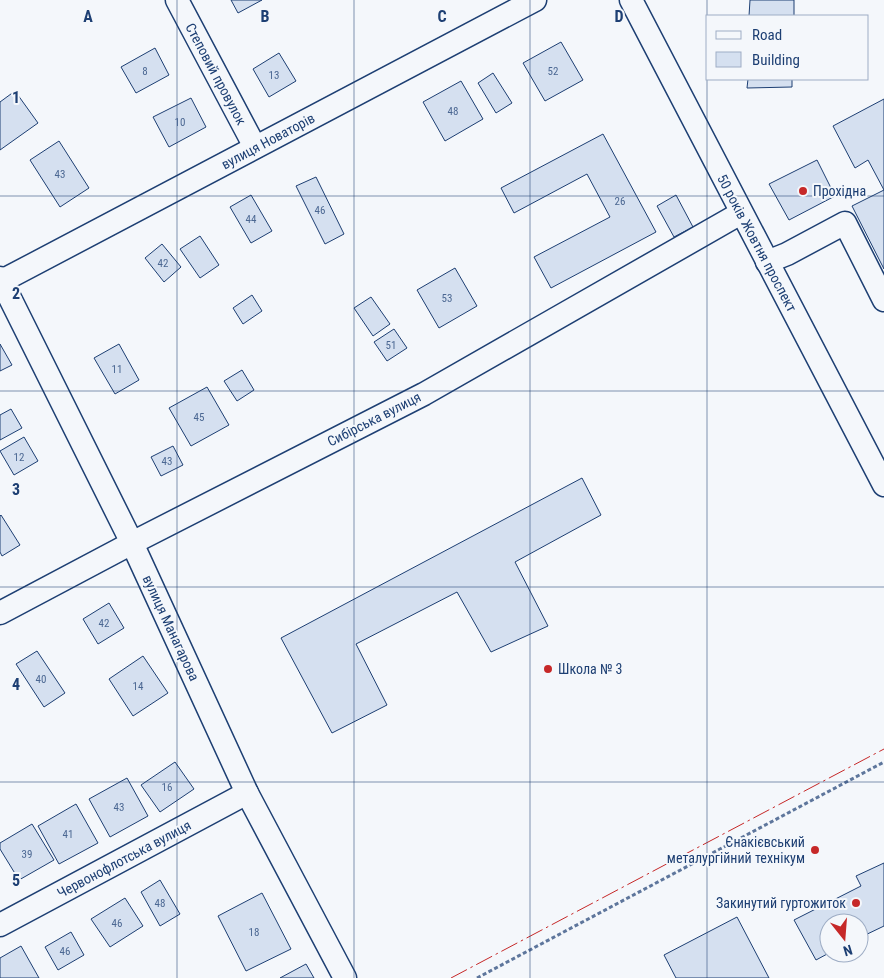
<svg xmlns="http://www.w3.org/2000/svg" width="884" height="978" viewBox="0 0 884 978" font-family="'Roboto Condensed',sans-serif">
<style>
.building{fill:#d5e0f0;stroke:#1d3f73}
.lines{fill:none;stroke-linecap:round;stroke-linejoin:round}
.minor-casing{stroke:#1d3f73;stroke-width:25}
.path{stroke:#5e769c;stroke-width:3;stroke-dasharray:4 2.5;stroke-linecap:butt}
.minor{stroke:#f4f7fb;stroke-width:22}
.power{stroke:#c62828;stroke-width:1;stroke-dasharray:18 4 2.5 4;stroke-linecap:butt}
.grid{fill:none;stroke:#1d3f73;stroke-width:1;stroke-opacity:0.55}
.poi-dot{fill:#c62828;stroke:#f4f7fb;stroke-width:2}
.labels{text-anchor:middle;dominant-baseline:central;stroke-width:4;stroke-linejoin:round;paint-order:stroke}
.number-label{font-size:11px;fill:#4b6792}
.street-label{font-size:14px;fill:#1d3f73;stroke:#f4f7fb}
.poi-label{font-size:14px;fill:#1d3f73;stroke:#f4f7fb;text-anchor:start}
.grid-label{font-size:16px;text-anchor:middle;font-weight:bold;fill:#1d3f73;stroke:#f4f7fb;stroke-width:4;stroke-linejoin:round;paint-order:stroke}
</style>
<rect width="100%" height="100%" fill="#f4f7fb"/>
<g class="building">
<path d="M231 0H262L238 13Z"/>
<path d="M750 0H794V16H749Z"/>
<path d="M561 42 583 80 545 101 523 63Z"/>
<path d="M155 48 169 75 136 93 121 67Z"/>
<path d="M279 53 296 81 269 97 253 69Z"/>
<path d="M493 73 512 103 496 113 478 83Z"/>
<path d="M748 79H792V87L747 88Z"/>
<path d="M461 81 483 119 445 141 423 102Z"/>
<path d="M15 91 38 123 0 150V102Z"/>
<path d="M191 98 206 127 169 147 153 117Z"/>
<path d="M884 99V269L852 206 884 190 868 160 855 168 833 126Z"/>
<path d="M603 134 656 232 551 288 534 257 610 217 587 174 514 213 501 188Z"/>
<path d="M59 141 89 188 60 207 30 160Z"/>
<path d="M817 160 835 196 789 220 769 184Z"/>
<path d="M316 177 344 234 325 244 296 186Z"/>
<path d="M251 195 272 231 251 243 230 207Z"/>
<path d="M676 195 693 227 674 237 657 206Z"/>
<path d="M200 236 219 265 200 278 180 249Z"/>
<path d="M162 244 181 267 164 282 145 258Z"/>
<path d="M455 268 477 306 439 328 417 290Z"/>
<path d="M252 295 262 311 243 324 233 308Z"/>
<path d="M371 297 390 324 373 336 354 308Z"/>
<path d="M394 329 407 348 387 361 374 342Z"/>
<path d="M0 344 12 365 0 371Z"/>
<path d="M119 344 139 380 115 394 94 358Z"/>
<path d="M242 370 254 390 237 401 224 381Z"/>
<path d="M207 387 229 425 191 446 169 408Z"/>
<path d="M11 409 22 428 0 440V415Z"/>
<path d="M24 437 38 461 14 475 0 451Z"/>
<path d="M173 446 183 465 161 476 151 457Z"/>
<path d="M582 478 601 515 515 562 548 626 491 652 457 592 356 644 387 705 332 733 281 638Z"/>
<path d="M1 515 20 545 2 556 0 552V516Z"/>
<path d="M109 603 124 628 98 644 83 619Z"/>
<path d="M37 651 65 693 44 707 16 664Z"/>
<path d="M143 656 168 693 133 716 109 679Z"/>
<path d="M175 762 194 789 160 812 141 785Z"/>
<path d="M127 778 148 816 110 837 89 799Z"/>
<path d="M76 804 98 843 59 864 38 826Z"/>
<path d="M32 824 54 860 19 880 0 849V843Z"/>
<path d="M884 863V926L859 938V923H829V953L816 960 794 920 861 886 856 876Z"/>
<path d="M160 880 180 914 160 926 141 892Z"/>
<path d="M262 893 291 949 246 971 218 916Z"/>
<path d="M125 898 143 926 110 947 91 919Z"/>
<path d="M737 917 769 978H676L664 955Z"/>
<path d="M71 932 84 955 58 970 45 947Z"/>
<path d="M21 946 39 978H0V958Z"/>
<path d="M306 964 314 978H280Z"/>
</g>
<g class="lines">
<g class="minor-casing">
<g id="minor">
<path d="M177 0 255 147"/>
<path d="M631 0 884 485"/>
<path d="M767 262 787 254 845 223 884 300"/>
<path d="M0 278 132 543 247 793 345 978"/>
<path d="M0 282 535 0"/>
<path d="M0 613 132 543 424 394 741 213"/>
<path d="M0 925 247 793"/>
</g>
</g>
<path class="path" d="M477 978 884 762"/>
<use href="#minor" class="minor"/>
<path class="power" d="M451 978 884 749"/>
</g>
<path class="grid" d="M177 0V978M354 0V978M530 0V978M707 0V978M0 196H884M0 391H884M0 587H884M0 782H884"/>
<g class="poi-dot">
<circle cx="803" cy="191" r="5"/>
<circle cx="548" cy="669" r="5"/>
<circle cx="815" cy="850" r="5"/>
<circle cx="856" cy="903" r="5"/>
</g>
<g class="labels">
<g class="number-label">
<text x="145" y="71">8</text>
<text x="553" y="71">52</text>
<text x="274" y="75">13</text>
<text x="453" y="111">48</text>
<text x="180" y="122">10</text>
<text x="60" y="174">43</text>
<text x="620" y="201">26</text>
<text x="320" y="210">46</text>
<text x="251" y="219">44</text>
<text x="163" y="263">42</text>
<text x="447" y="298">53</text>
<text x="391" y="345">51</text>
<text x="117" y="369">11</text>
<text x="199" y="417">45</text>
<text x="19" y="457">12</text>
<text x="167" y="461">43</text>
<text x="104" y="623">42</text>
<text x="41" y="679">40</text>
<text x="138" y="686">14</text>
<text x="167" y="787">16</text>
<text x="119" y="807">43</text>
<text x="68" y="834">41</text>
<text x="27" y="854">39</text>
<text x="160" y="903">48</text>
<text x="117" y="923">46</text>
<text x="254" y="932">18</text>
<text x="65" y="951">46</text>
</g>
<g class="street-label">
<text transform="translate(216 74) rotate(62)">Степовий провулок</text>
<text transform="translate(268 141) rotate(-28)">вулиця Новаторів</text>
<text transform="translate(757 243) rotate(62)">50 років Жовтня проспект</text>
<text transform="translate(374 419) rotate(-27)">Сибірська вулиця</text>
<text transform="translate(171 628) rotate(65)">вулиця Манагарова</text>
<text transform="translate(124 859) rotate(-28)">Червонофлотська вулиця</text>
</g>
<g class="poi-label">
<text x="813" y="191">Прохідна</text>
<text x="558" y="669">Школа № 3</text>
<text x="805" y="842" text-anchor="end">Єнакієвський<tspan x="805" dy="16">металургійний технікум</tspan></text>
<text x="846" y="903" text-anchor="end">Закинутий гуртожиток</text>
</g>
</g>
<g class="grid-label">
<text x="88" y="22">A</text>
<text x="265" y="22">B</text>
<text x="442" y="22">C</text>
<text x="619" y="22">D</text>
<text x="16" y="103">1</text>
<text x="16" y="299">2</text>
<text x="16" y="495">3</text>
<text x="16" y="690">4</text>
<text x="16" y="886">5</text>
</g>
<rect x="706" y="15" width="162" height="65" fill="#f4f7fb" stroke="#9eadc5"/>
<rect x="716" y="31" width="25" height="8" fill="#f4f7fb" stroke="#9eadc5"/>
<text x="752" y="40" font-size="15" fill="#1d3f73">Road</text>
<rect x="716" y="52" width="25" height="15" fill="#d5e0f0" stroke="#9eadc5"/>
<text x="752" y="65" font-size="15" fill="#1d3f73">Building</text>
<g transform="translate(844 938) rotate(163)"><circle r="24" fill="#f4f7fb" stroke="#9eadc5"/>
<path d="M0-4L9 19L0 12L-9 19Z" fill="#c62828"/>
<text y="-8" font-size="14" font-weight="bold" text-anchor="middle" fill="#1d3f73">N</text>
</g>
</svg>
